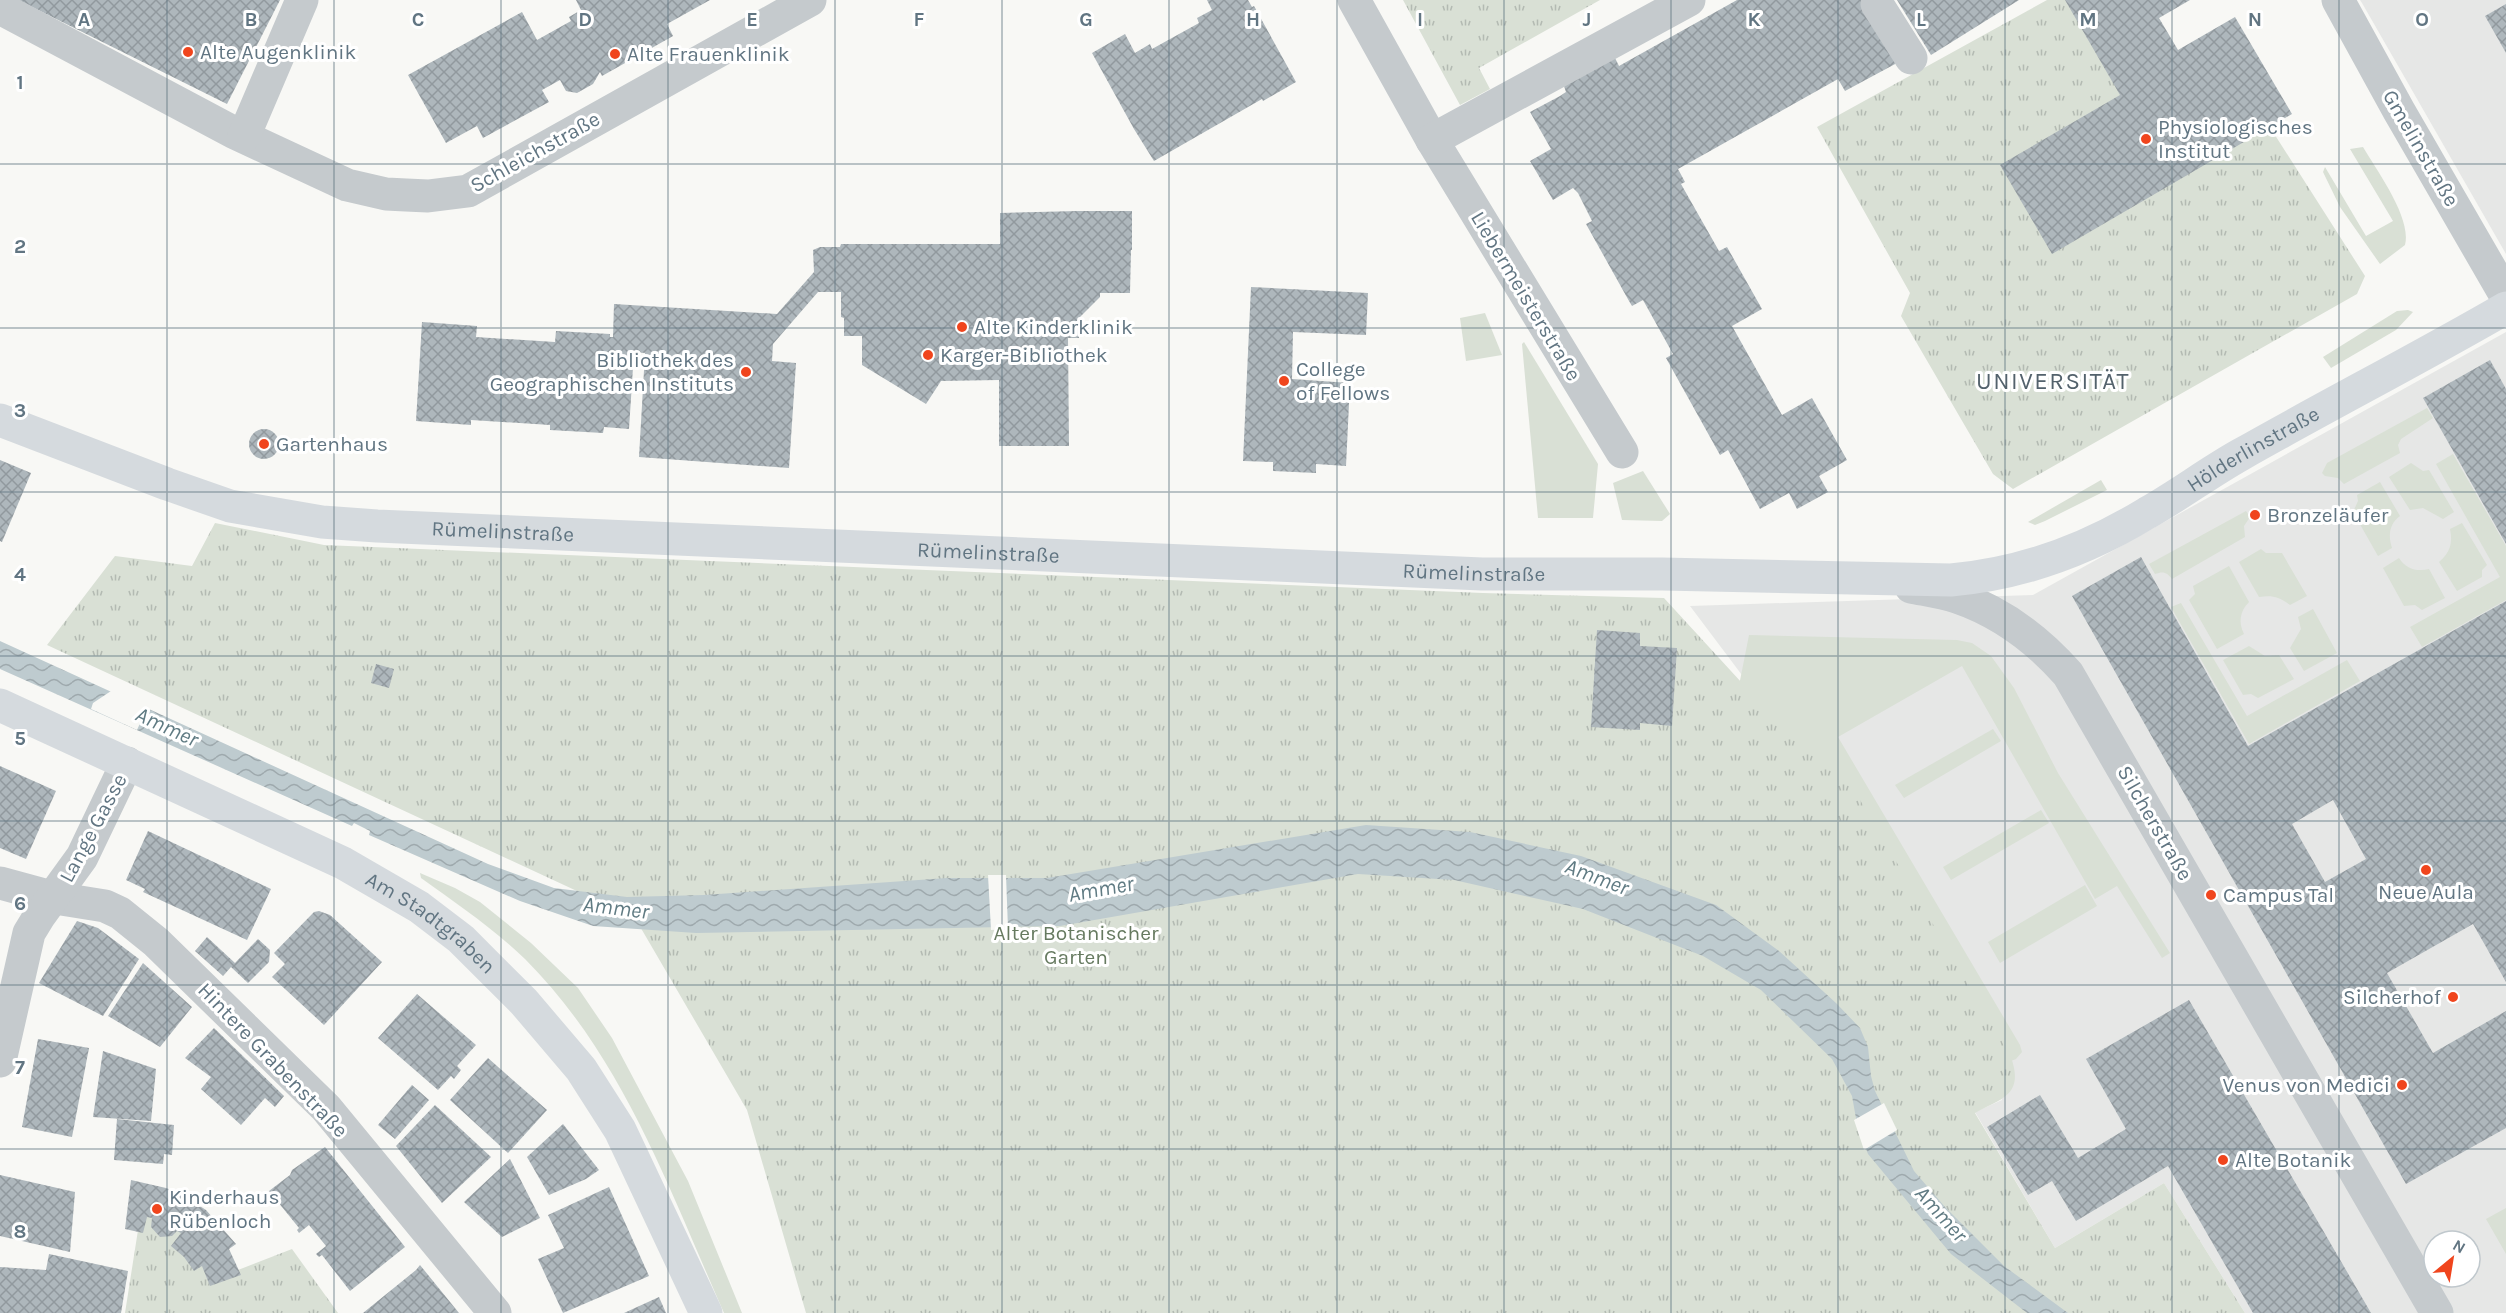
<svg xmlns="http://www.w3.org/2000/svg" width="2506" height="1313" viewBox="0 0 2506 1313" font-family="Karla,sans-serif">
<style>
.built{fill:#e6e7e6;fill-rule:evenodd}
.green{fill:#d9e0d5}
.park{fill:url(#park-tufts)}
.water{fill:url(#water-waves)}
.pier{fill:#f8f8f5}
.building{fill:url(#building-cross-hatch);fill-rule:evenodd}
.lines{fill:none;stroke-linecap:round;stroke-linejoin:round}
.minor{stroke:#c5cacd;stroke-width:33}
.secondary{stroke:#d5dade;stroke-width:33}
.grid{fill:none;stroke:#617582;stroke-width:1.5;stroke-opacity:0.55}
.poi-dot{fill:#f0451d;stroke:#fff;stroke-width:2}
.labels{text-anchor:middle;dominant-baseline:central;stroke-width:6;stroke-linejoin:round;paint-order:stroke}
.poi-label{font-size:21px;fill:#617582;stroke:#fff;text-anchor:start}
.street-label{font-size:21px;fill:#617582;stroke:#fff}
.park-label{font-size:21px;fill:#667a60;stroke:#fff}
.water-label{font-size:22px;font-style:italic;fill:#607b83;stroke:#fff}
.quarter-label{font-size:24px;letter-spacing:1.5px;fill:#53626c;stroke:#fff}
.grid-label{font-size:20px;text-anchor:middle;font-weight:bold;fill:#617582;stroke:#fff;stroke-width:6;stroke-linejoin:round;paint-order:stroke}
</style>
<defs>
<pattern id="park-tufts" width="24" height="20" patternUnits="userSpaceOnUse" patternTransform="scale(1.5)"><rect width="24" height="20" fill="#d9e0d5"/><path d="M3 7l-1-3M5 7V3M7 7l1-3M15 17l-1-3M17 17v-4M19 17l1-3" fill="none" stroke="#b3bab2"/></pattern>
<pattern id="water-waves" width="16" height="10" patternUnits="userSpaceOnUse" patternTransform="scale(1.5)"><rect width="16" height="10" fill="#becbcf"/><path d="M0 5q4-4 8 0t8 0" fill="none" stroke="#9ea9ad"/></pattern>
<pattern id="building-cross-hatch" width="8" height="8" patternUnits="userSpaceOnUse" patternTransform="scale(1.5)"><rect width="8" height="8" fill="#aeb7bc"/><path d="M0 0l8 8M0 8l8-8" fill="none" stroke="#91999e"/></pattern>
</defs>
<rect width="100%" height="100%" fill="#f8f8f5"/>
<g class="built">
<path d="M2360 0H2506V254L2362 3Z"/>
<path d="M2506 332V1313H2245L2164 1183 2055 1248 1975 1112 2002 1100 1775 719 1690 606 2033 595ZM2434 1241H2470V1277H2434Z"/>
</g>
<g class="green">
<path d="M2363 147C2377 171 2412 218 2405 245L2380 264 2340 207 2323 172 2325 167 2366 236 2393 221 2350 149Z"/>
<path d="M2408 310 2413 312 2396 330 2331 368 2323 357 2397 311Z"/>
<path d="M1485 313 1502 355 1466 361 1460 318Z"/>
<path d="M1524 342 1598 464 1593 518H1538L1522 344Z"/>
<path d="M2427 408 2433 418 2401 439 2398 445 2400 453 2344 484 2338 478 2325 476 2322 473 2327 463Z"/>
<path d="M2453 454 2506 546V600L2422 647 2410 627 2500 577 2436 464Z"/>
<path d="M2411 463 2423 471 2429 470 2454 512 2443 519 2423 508 2410 510 2389 477Z"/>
<path d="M1643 471 1670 514 1662 521 1622 520 1613 483Z"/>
<path d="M2101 480 2107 490 2045 521 2035 525 2028 522Z"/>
<path d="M2380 482 2400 516C2389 524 2388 536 2392 548L2378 556 2353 512 2358 501 2357 495Z"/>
<path d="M2246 511 2250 517 2244 526 2245 537 2172 579C2167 572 2163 571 2155 574L2149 564Z"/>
<path d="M2462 523 2487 565 2482 570V577L2457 591 2439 562C2450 553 2453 543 2450 529Z"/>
<path d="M2261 549 2266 553H2282L2307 596 2290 605C2279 597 2273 595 2259 597L2239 562Z"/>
<path d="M2399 558C2406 569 2417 572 2429 569L2445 598 2422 610 2415 605 2404 606 2383 568Z"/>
<path d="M2229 566 2249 602C2240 611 2238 622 2244 634L2217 649 2189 600 2195 594 2193 586Z"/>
<path d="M2181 603 2247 716 2347 660 2360 681 2249 744 2171 607Z"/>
<path d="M2313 609 2337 653 2304 671 2290 648 2301 629 2298 617Z"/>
<path d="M1749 635 1957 640 1972 643 1991 656 2014 688 2058 773 2170 953 2162 958 2117 886 2095 899 1962 666 1838 737 2020 1045 2022 1052 2016 1059 2006 1063 1732 721Z"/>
<path d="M2249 646 2265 656 2279 655 2294 679 2258 698 2251 694 2243 695 2223 660Z"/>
<path d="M1993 729 2001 741 1904 798 1895 785Z"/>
<path d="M2041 810 2049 823 1951 880 1943 867Z"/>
<path d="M420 873 455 888 480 902 531 943 578 988 612 1038 688 1181 742 1313H724C669 1189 623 1057 525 959 494 929 456 903 421 878Z"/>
<path d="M2085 885 2097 906 2000 963 1988 942Z"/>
<path d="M2506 1208V1254L2486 1219Z"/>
</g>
<g class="park">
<path d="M1403 0H1600L1479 68 1490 89 1460 105Z"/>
<path d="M2047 0H2071L2266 121 2365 276 2357 294 2013 489 1993 474 1901 316 1910 293 1817 127Z"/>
<path d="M215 523 324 545 1483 593 1664 598 1775 719 1836 759 2011 1057C2024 1095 2003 1098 1975 1113L2055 1248 2164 1183 2245 1313H806L747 1110 635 918 47 645 115 556 192 566Z"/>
<path d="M141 1211 171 1220 220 1277 292 1249 338 1313H125Z"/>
</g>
<path class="water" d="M0 641 488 864 554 888 627 897 704 895 947 878H1047L1366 825 1470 832 1581 856 1716 905 1779 951 1836 1003 1860 1028 1868 1047 1871 1076 1875 1091 1914 1171 1945 1207 2004 1266 2068 1313H2027L1951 1254 1868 1154 1857 1124 1852 1096 1832 1059 1761 990 1703 956 1583 909 1454 880 1358 874 1060 926 696 933 593 926 520 901 369 835 370 831 354 823 352 826 0 669Z"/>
<g class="pier">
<path d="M114 689 151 706 146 710 137 730 91 709 93 703Z"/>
<path d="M988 875H1006L1008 929 991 930Z"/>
<path d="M1884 1103 1897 1130 1864 1150 1854 1120Z"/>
</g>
<g class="building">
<path d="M18 0H280L227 104Z"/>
<path d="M576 0H710L667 24 673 36 602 76 600 72 593 84 577 93 566 91 560 80 542 90 549 102 483 138 477 126 446 143 408 75 522 12 537 40 571 21 569 17 581 10Z"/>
<path d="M1207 0H1248L1252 7 1254 6 1296 82 1263 101 1262 99 1154 161 1134 129 1092 53 1125 34 1135 53 1150 44 1152 49 1199 23 1197 18 1212 10Z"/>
<path d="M1737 0H1882L1897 63 1845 91 1838 79 1678 169 1685 182 1681 184 1719 251 1727 247 1762 309 1732 326 1782 415 1812 398 1847 460 1819 476 1828 492 1797 509 1789 493 1760 509 1728 450 1720 455 1666 358 1673 354 1643 300 1632 306 1629 301 1586 224 1592 221 1578 193 1573 188 1553 200 1530 161 1551 149 1530 112 1560 96 1566 92 1564 86 1615 58 1619 66Z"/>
<path d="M1897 0H2019L1931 55Z"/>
<path d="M2065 0H2190L2159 18 2178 50 2235 17 2292 114 2052 254 2000 165 2120 95Z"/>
<path d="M2506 4V53L2485 16Z"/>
<path d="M1078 211H1132V250H1131L1130 293H1100V297L1079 318V338H1068L1069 446H999V380L941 381 926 404 862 365V336H844V318L841 317V292H818L773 344 772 361 796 363 789 468 639 457 645 353 634 352 629 429 604 427 603 433 550 430V425L471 420V425L416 421 422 322 477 326 476 337 555 342 556 331 610 334V337H613L614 304 777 314 814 272 813 250 820 247H840L841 244H1000V213Z"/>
<path d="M1251 287 1368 293 1366 335 1293 332 1292 379 1350 383 1346 466 1316 464V473L1273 471V462L1243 461Z"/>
<path d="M2490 360 2506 389V544L2423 398Z"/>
<circle cx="264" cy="444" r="15"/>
<path d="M0 460 31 473 2 542 0 541Z"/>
<path d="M2141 557 2248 746 2506 601V982L2473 924 2387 973 2433 1053 2506 1011V1128L2406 1184 2072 596ZM2333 800 2366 859 2325 882 2292 824Z"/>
<path d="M1597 630 1640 633V646L1677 648 1672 726 1640 723V730L1591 727Z"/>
<path d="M376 664 394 669 389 688 371 683Z"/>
<path d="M0 766 56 791 26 859 0 848Z"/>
<path d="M148 831 271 889 247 940 143 892 145 889 126 880Z"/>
<path d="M319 911 330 915 382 962 324 1025 272 977 285 964 274 953 314 912Z"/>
<path d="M77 921 98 928 139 959 103 1016 39 983Z"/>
<path d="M207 937 235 963 258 939 270 950 269 962 248 983 231 967 223 976 195 951Z"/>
<path d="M143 963 192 1007 160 1047 108 1016Z"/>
<path d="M417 994 476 1045 457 1066 461 1070 454 1079 451 1076 438 1090 378 1038Z"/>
<path d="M2189 1000 2371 1313H2253L2168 1166 2076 1221 2052 1181 2028 1195 1987 1127 2040 1095 2078 1158 2126 1129 2086 1059Z"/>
<path d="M214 1028 284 1096 275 1107 265 1098 241 1125 201 1089 211 1077 185 1058Z"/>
<path d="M38 1039 89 1048 72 1137 22 1127Z"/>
<path d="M103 1051 156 1069 151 1121 93 1117Z"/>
<path d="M488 1058 547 1110 508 1153 450 1100Z"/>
<path d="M412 1085 429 1100 395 1139 378 1125Z"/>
<path d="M435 1105 491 1157 442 1203 396 1146Z"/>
<path d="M117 1119 174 1125 172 1155 164 1154 163 1164 114 1160Z"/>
<path d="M563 1124 599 1170 586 1179 549 1195 527 1157Z"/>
<path d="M325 1147 405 1247 350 1291 322 1255 319 1257 316 1254 326 1246 309 1225 299 1233 297 1230 299 1228 269 1191 290 1175 292 1170Z"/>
<path d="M510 1159 540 1218 502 1237 464 1202Z"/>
<path d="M0 1175 75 1192 70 1252 0 1236Z"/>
<path d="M131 1180 166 1188 183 1195 206 1210 236 1244 229 1249 241 1275 210 1286 202 1266 194 1271 184 1257 171 1246 181 1233 177 1231 172 1236 160 1237 151 1227 152 1218 147 1217 143 1233 125 1229Z"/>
<path d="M609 1187 649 1276 563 1313 538 1259 564 1248 548 1215Z"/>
<path d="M49 1254 128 1271 121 1313H0V1267L46 1270Z"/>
<path d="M420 1265 459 1313H363L416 1270Z"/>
<path d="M659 1297 666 1313H624Z"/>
</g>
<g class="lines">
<g class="minor">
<path d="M1354 0 1432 140 1622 452"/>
<path d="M2338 0 2399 111 2506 296"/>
<path d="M1877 4 1911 58"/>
<path d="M0 8 233 132 347 185 386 194 406 195 428 196 468 191 810 0"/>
<path d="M244 136 302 0"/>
<path d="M1432 140 1689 0"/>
<path d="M1911 587C1926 590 1942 592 1957 597 2001 612 2038 640 2068 674L2437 1313"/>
<path d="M0 883 55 898 105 906 120 913 156 942 326 1108 495 1313"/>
<path d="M0 1061 29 933 40 915 82 857 127 763"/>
</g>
<g class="secondary">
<path id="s1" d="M0 420 167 484 230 506 322 522 377 526 1482 574H1662L1951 580C2021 574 2088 549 2147 513 2179 495 2208 473 2240 455 2328 405 2418 359 2506 308"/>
<path id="s2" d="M0 705 343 863 419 907 461 939 524 1002 581 1069 620 1130 706 1313"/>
</g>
</g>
<path class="grid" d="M167 0V1313M334 0V1313M501 0V1313M668 0V1313M835 0V1313M1002 0V1313M1169 0V1313M1337 0V1313M1504 0V1313M1671 0V1313M1838 0V1313M2005 0V1313M2172 0V1313M2339 0V1313M0 164H2506M0 328H2506M0 492H2506M0 656H2506M0 821H2506M0 985H2506M0 1149H2506"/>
<g class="poi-dot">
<circle cx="188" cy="52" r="6"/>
<circle cx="615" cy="54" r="6"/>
<circle cx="2146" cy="139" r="6"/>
<circle cx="962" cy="327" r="6"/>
<circle cx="928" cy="355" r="6"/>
<circle cx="746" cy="372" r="6"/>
<circle cx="1284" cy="381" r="6"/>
<circle cx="264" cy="444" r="6"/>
<circle cx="2255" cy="515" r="6"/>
<circle cx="2426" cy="870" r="6"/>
<circle cx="2211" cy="895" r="6"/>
<circle cx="2453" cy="997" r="6"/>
<circle cx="2402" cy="1085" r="6"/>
<circle cx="2223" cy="1160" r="6"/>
<circle cx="157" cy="1209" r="6"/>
</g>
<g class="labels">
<g class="poi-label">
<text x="200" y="52">Alte Augenklinik</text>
<text x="627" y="54">Alte Frauenklinik</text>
<text x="2158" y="127">Physiologisches<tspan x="2158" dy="24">Institut</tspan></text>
<text x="974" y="327">Alte Kinderklinik</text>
<text x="940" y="355">Karger-Bibliothek</text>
<text x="734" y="360" text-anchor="end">Bibliothek des<tspan x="734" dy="24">Geographischen Instituts</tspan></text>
<text x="1296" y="369">College<tspan x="1296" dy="24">of Fellows</tspan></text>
<text x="276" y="444">Gartenhaus</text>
<text x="2267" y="515">Bronzeläufer</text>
<text x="2426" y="892" text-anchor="middle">Neue Aula</text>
<text x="2223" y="895">Campus Tal</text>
<text x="2441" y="997" text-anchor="end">Silcherhof</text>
<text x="2390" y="1085" text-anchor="end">Venus von Medici</text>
<text x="2235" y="1160">Alte Botanik</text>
<text x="169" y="1197">Kinderhaus<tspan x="169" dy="24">Rübenloch</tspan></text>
</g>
<g class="street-label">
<text transform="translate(2421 148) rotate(60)">Gmelinstraße</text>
<text transform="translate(535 152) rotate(-29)">Schleichstraße</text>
<text transform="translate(1526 296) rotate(59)">Liebermeisterstraße</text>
<text stroke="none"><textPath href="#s1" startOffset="2302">Hölderlinstraße</textPath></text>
<text stroke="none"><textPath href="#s1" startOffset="520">Rümelinstraße</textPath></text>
<text stroke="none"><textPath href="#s1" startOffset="1006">Rümelinstraße</textPath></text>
<text stroke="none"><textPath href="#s1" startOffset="1492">Rümelinstraße</textPath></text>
<text transform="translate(2155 823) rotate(60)">Silcherstraße</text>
<text transform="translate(93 828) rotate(-62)">Lange Gasse</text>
<text stroke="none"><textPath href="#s2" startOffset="484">Am Stadtgraben</textPath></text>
<text transform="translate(273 1060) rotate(46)">Hintere Grabenstraße</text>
</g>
<g class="park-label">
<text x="1076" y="933">Alter Botanischer<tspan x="1076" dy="24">Garten</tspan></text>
</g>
<g class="water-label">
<text transform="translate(167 727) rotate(25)">Ammer</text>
<text transform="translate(1597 877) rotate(21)">Ammer</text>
<text transform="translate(1101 889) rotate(-10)">Ammer</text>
<text transform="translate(616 908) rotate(7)">Ammer</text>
<text transform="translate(1941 1214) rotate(48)">Ammer</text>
</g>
<g class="quarter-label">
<text x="2053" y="381">UNIVERSITÄT</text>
</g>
</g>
<g class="grid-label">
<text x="84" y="26">A</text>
<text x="251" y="26">B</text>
<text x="418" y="26">C</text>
<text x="585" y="26">D</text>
<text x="752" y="26">E</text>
<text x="919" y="26">F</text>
<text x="1086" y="26">G</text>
<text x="1253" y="26">H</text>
<text x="1420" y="26">I</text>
<text x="1587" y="26">J</text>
<text x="1754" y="26">K</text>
<text x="1921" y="26">L</text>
<text x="2088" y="26">M</text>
<text x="2255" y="26">N</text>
<text x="2422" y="26">O</text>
<text x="20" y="89">1</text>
<text x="20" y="253">2</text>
<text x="20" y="417">3</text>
<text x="20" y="581">4</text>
<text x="20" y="745">5</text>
<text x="20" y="910">6</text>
<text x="20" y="1074">7</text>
<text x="20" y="1238">8</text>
</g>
<g transform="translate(2452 1259) rotate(30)"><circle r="28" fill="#ffffff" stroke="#c0c8cd" stroke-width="1.5"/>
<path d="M0-4.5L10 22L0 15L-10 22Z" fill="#f0451d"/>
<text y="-9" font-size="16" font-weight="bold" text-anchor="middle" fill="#617582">N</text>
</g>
</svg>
